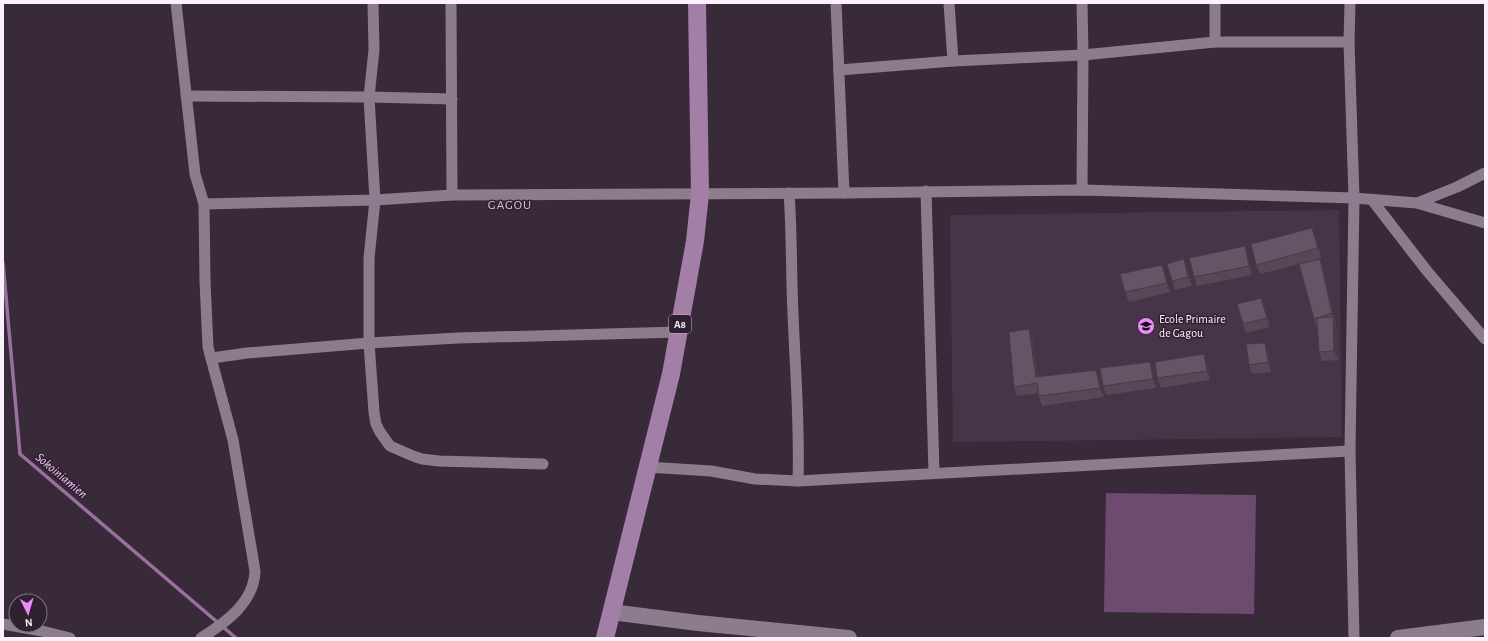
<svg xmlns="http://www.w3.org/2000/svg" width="1488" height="641" viewBox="0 0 1488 641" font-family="'Alegreya Sans',sans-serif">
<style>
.built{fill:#473449}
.green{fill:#6d4b71}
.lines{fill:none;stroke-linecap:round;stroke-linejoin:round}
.stream{stroke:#9a709f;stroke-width:3.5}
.street{stroke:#8c7c8e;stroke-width:11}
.secondary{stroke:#8c7c8e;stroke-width:16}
.primary{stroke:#a37ea7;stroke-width:18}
.wall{fill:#564857}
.shaded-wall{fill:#463b47}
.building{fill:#645465;stroke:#463b47}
.labels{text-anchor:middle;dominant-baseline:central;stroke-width:3;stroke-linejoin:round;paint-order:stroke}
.shield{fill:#2e2130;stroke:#beb3bf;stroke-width:1}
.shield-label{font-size:11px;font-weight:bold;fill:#fbf1fc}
.poi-label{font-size:12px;fill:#fbf1fc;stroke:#2e2130;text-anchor:start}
.neighbourhood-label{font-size:13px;letter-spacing:1px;fill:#d3c1d5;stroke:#2e2130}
.water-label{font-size:13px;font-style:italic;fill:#f8c7fd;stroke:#2e2130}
</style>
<rect width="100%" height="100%" fill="#392a3a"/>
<path class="built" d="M1339 210 1342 437 953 442 950 215Z"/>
<path class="green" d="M1106 493 1256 495 1254 614 1104 612Z"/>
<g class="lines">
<path class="stream" d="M3 263 20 454 236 638"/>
<g class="street">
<path d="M176 3 195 174 204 204 205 281 208 347 233 440 255 571C254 603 225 623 201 638"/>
<path d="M373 3 374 50 369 97 375 200 369 258V343L374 412 376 424 380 432 390 446 413 456 422 459 439 461 543 464"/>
<path d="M451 3 452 195"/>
<path d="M836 3 844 193"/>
<path d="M949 3 953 61"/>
<path d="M1215 3V42"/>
<path d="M1350 3 1349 42 1354 198 1350 451 1354 638"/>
<path d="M839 70 953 61 1083 55 1215 42H1349"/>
<path d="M186 96 369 97 452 99"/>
<path d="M1082 190 1083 55 1082 3"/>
<path d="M926 191 934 473"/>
<path d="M789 193C792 233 791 273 793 313 795 368 800 425 798 481"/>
<path d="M1372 200 1427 271 1485 339"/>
<path d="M1417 203 1457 187 1485 173"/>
<path d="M204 204 375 200 452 195 844 193 1082 190 1354 198 1417 203 1485 223"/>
<path d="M212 358 247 353 369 343 458 338 679 332"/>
<path d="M647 467 711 471 755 479 798 481 1350 451"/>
<path d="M3 624 42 631 70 638"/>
</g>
<g class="secondary">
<path d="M611 612 698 623 849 638"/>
<path d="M1398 638 1485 627"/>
</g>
<path class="primary" d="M605 638 671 374 695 241 700 194 697 3"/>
</g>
<g class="wall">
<path d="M872 3H910L872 4Z"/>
<path d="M1312 228 1322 258 1260 274 1256 265Z"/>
<path d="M1248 255 1252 275 1197 286 1194 277Z"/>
<path d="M1184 259 1188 269 1192 286 1175 290 1172 281Z"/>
<path d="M1323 269 1336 323H1335L1336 326 1338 360 1322 361 1319 352 1318 328H1317L1314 319Z"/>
<path d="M1165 274 1170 292 1129 302 1125 292Z"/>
<path d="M1261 298 1270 327 1246 333 1243 324Z"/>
<path d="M1033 338 1038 377 1100 379 1104 397 1042 406 1038 393 1017 396 1014 387Z"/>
<path d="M1269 352 1271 372 1252 374 1249 365Z"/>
<path d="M1208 363 1210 380 1161 388 1157 378Z"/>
<path d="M1154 371 1156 388 1106 395 1103 386Z"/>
</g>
<g class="shaded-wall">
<path d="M1312 228 1316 238 1322 258 1318 248Z"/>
<path d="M1245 246 1248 255 1252 275 1249 266Z"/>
<path d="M1184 259 1188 269 1192 286 1188 277Z"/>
<path d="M1320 259 1323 269 1336 323 1332 313Z"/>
<path d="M1162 265 1165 274 1170 292 1167 283Z"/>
<path d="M1261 298 1264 307 1270 327 1267 318Z"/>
<path d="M1333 317 1336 326 1338 360 1334 351Z"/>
<path d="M1029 329 1033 338 1039 386 1036 377Z"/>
<path d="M1265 343 1269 352 1271 372 1268 362Z"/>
<path d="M1204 354 1208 363 1210 380 1207 371Z"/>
<path d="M1150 362 1154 371 1156 388 1153 379Z"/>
<path d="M1096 370 1100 379 1104 397 1100 388Z"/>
</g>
<g class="building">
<path d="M1312 228 1318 248 1256 265 1251 244Z"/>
<path d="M1245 246 1249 266 1194 277 1189 258Z"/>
<path d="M1184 259 1188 277 1172 281 1167 264Z"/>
<path d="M1320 259 1332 313 1314 319 1299 264Z"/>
<path d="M1162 265 1167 283 1125 292 1120 274Z"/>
<path d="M1261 298 1267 318 1243 324 1237 304Z"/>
<path d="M1333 317 1334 351 1319 352 1317 318Z"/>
<path d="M1029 329 1036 377 1096 370 1100 388 1039 396 1037 383 1014 387 1009 332Z"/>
<path d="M1265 343 1268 362 1249 365 1246 344Z"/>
<path d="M1204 354 1207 371 1157 378 1155 362Z"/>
<path d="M1150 362 1153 379 1103 386 1100 368Z"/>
</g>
<defs>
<g id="school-disc" transform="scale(0.9)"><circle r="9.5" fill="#ed8cf9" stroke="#2e2130"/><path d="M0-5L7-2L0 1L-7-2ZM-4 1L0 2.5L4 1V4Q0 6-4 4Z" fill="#111"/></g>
</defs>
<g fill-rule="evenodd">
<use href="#school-disc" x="1146" y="326"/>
</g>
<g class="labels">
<rect class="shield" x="669" y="315" width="22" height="18" rx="3"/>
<g class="shield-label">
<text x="680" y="324">A8</text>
</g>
<g class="poi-label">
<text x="1159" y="319">Ecole Primaire<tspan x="1159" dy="14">de Gagou</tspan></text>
</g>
<g class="neighbourhood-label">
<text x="510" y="205">GAGOU</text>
</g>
<g class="water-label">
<text transform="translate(61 476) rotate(40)">Sokoiniamien</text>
</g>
</g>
<rect width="1488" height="641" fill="none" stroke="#fbf1fc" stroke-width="8"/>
<g transform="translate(28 613) rotate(175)"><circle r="19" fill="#2e2130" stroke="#807482"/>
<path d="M0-3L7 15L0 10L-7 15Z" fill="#ed8cf9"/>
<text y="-6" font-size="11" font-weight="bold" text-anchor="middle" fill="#fbf1fc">N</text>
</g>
</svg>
